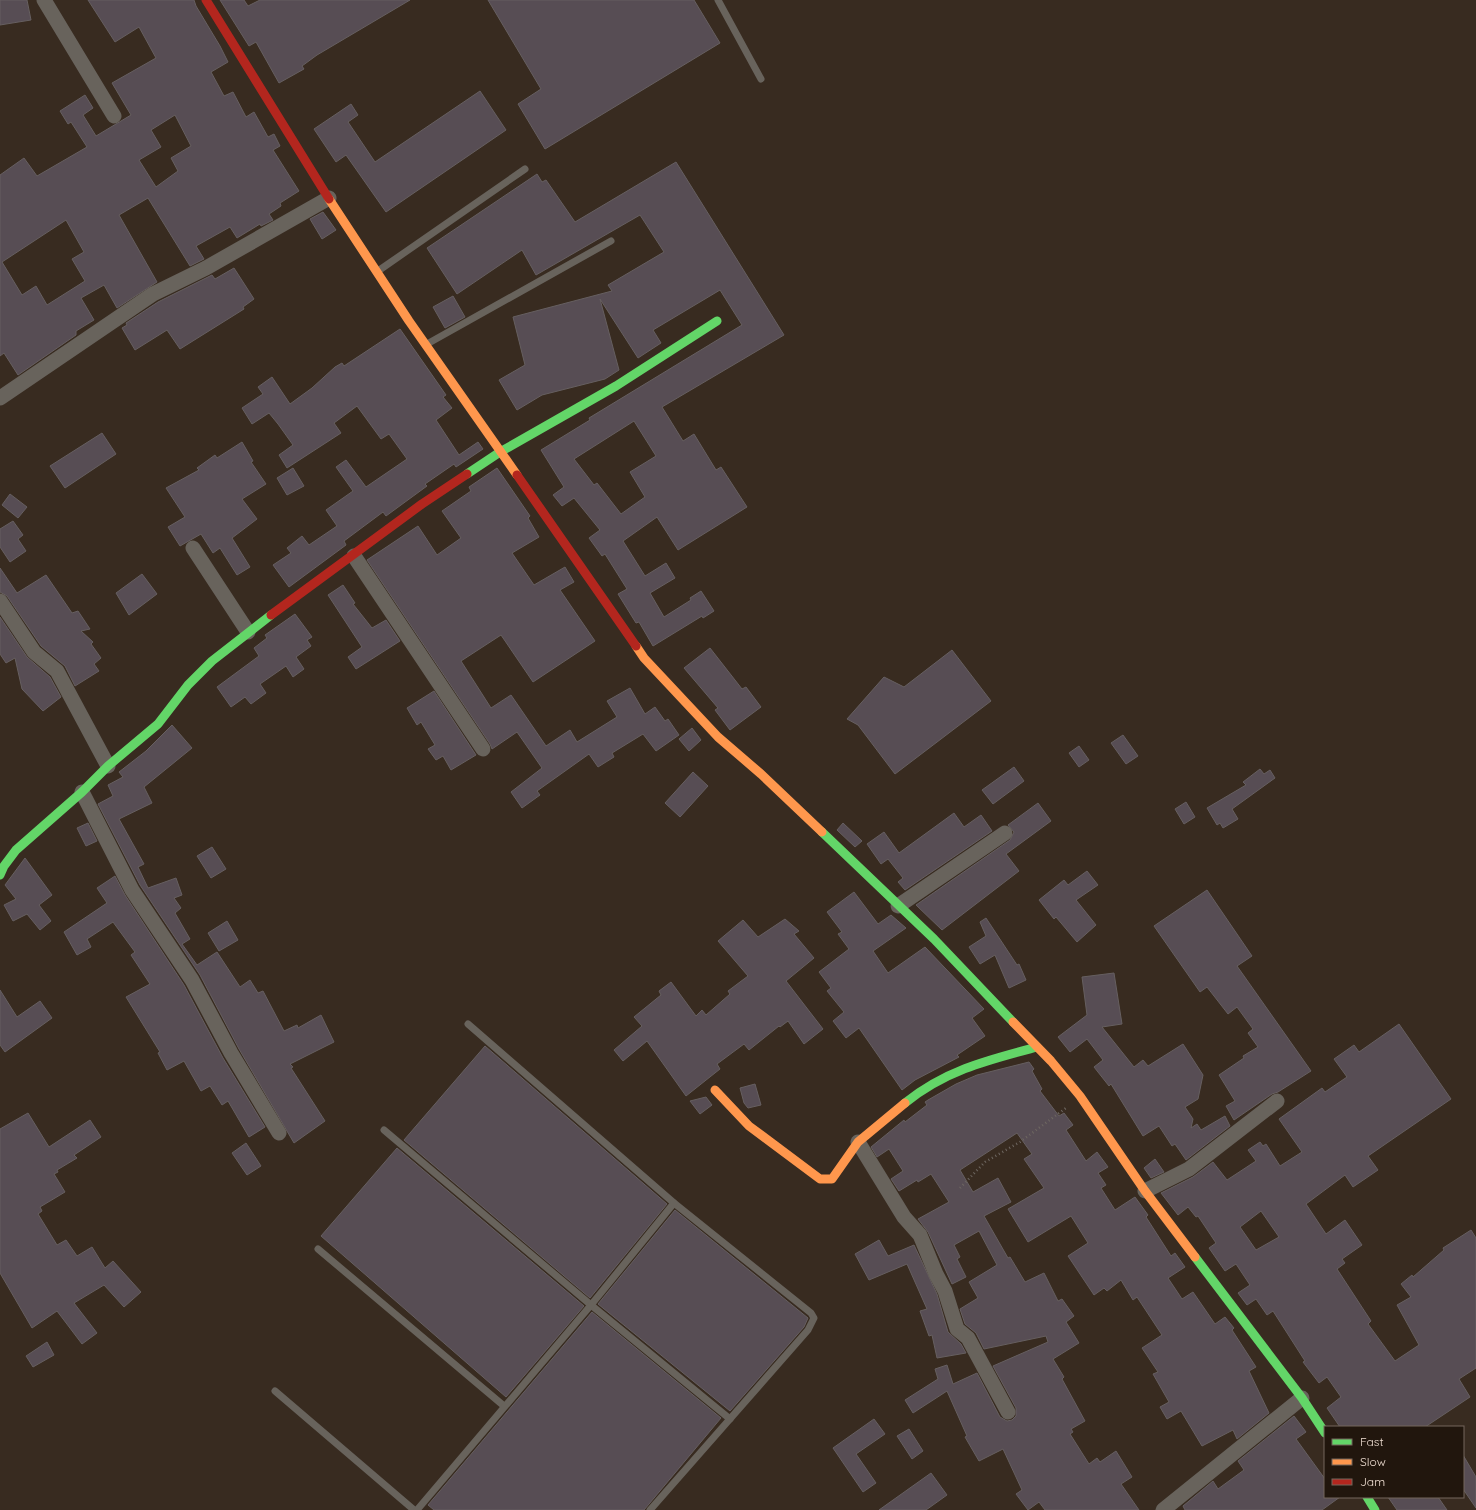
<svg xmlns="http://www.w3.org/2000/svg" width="1476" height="1510" viewBox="0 0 1476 1510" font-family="Quicksand,sans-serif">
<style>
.building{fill:#574d54;stroke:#665f60;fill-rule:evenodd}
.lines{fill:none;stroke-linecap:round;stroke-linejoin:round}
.path{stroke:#6e6761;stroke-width:2.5;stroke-dasharray:1 3;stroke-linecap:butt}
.lane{stroke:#68635c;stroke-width:7}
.street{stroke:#68635c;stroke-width:15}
.fast{stroke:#63d668;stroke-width:9}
.slow{stroke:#ff974d;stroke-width:9}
.jam{stroke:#b3261e;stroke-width:9}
</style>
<rect width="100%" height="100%" fill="#382b20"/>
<g class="building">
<path d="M0 0H27L31 20 0 25Z"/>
<path d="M88 0H194L196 6 220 46 228 62 211 72 224 96 233 92 246 117 254 112 268 137 274 134 280 146 273 150 299 191 280 203 281 206 269 214 273 220 261 226 260 224 237 238 230 227 196 246 204 259 190 266 148 198 119 215 157 282 117 308 104 285 81 298 94 320 76 331V335L18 375 4 353 0 356V175L24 158 37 176 87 147 71 122 68 124 60 111 85 95 93 108 83 115 96 136 131 115 112 83 156 58 139 27 115 42ZM175 115 191 146 171 158 178 171 156 187 139 160 161 147 151 130ZM66 220 84 252 72 259 85 281 47 305 36 286 22 295 2 262Z"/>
<path d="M220 0H244L248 6 260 0H410L317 55 302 66 304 69 279 83 256 42 249 46Z"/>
<path d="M488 0H694L720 43 545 149 518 104 541 89Z"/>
<path d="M480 91 506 130 386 212 346 155 336 162 314 129 351 104 358 115 348 122 375 162Z"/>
<path d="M676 162 784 335 662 407 683 441 694 434 716 470 721 467 747 507 678 550 657 517 623 541 645 576 666 563 675 578 650 593 664 617 691 600 690 598 701 591 714 611 703 618 702 616 653 646 639 622 636 623 618 594 627 589 605 554 602 556 589 538 600 530 574 498 562 506 553 495 564 487 541 450 590 420 589 418 742 325 720 290 653 330 661 343 638 358 600 299 619 370 605 379 542 395 517 410 499 380 525 365 513 317 612 291 608 285 664 252 640 215 536 275 522 250 457 294 427 248 537 174 542 182 546 180 575 222ZM634 421 656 456 630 472 645 497 621 514 597 483 594 485 574 459Z"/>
<path d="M323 212 336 230 322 239 310 219Z"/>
<path d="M234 268 254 299 243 307 244 309 180 349 167 330 135 350 122 328 127 325 126 323 158 302 212 275 215 279Z"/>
<path d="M453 296 465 317 445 328 433 307Z"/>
<path d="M400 329 446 395 443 397 452 408 436 420 459 455 478 442 483 449 456 467 454 464 425 484 427 486 386 516 383 512 344 541 346 545 289 587 273 565 291 553 287 548 302 536 309 545 337 526 326 510 353 491 336 467 346 460 366 487 407 459 389 434 381 439 357 406 334 423 341 433 287 468 279 455 293 445 278 424 269 413 252 424 242 408 263 394 258 387 272 377 290 404 312 388 335 367 342 363 344 366Z"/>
<path d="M102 433 116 454 65 488 50 466Z"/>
<path d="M242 442 253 461 251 462 266 484 242 499 257 519 232 538 250 567 237 575 220 548 213 553 201 534 180 546 168 527 185 517 166 488 199 470 197 468 215 455 217 458Z"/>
<path d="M293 468 304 486 287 495 277 478Z"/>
<path d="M497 468 530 516 528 518 539 537 512 553 534 585 565 567 574 582 560 590 595 641 533 682 501 635 461 661 491 708 511 695 546 746 570 730 577 742 617 717 607 701 630 688 645 714 655 707 665 721 668 719 679 735 656 751 643 734 612 753 614 757 598 767 589 754 537 791 540 795 522 808 511 792 542 768 517 732 492 749 490 744 367 560 418 526 437 555 461 538 442 511 471 491 469 487Z"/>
<path d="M10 494 27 507 18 518 2 505Z"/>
<path d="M13 521 23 535 18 539 26 551 10 562 0 547V529Z"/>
<path d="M0 568 17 593 46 575 72 613 78 611 90 629 81 631 93 642 91 644 101 658 94 664 99 671 75 686 65 666 41 646 7 596 0 592Z"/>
<path d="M142 574 157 594 129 615 116 593Z"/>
<path d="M343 585 355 603 353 604 372 628 386 620 400 641 356 669 348 657 362 647 328 595Z"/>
<path d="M295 614 312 637 307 640 311 646 296 657 304 669 293 677 286 666 260 684 266 693 251 704 245 697 231 707 217 687 259 656 254 648 267 638 265 635Z"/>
<path d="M0 617 27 657 50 677 61 697 43 711 22 689 15 658 6 663 0 654Z"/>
<path d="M710 648 742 689 746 687 761 707 730 730 715 710 718 708 684 668Z"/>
<path d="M952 650 991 701 895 774 858 725 847 719 884 677 904 687Z"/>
<path d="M434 691 476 755 451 770 443 756 436 760 428 749 435 745 421 722 417 725 407 708Z"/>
<path d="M172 725 192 748 144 787 152 803 119 819 144 864 138 867 148 888 176 878 182 895 174 898 181 908 175 913 190 939 182 944 197 965 217 952 240 987 250 980 258 993 263 991 284 1031 297 1025 298 1028 321 1015 334 1042 290 1064 293 1067 291 1068 325 1121 294 1143 239 1049 200 975 140 885 98 804 113 796 108 785 123 777 119 772 146 751Z"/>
<path d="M692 728 701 740 689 751 679 739Z"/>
<path d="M1123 735 1138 756 1126 764 1111 743Z"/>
<path d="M1079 746 1089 760 1079 767 1069 753Z"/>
<path d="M1014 767 1024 781 993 804 982 790Z"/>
<path d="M1260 769 1264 774 1270 770 1275 778 1232 809 1238 819 1223 828 1220 823 1217 825 1207 808 1246 785 1243 782Z"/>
<path d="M693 772 708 786 680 817 665 803Z"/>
<path d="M1186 802 1195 817 1184 824 1175 809Z"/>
<path d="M1038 803 1051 821 1006 854 1019 871 942 930 916 905 1010 840 1014 832 1008 825Z"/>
<path d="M954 813 964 827 981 815 992 831 905 890 898 882 903 878 888 859 881 864 867 844 884 832 899 853Z"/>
<path d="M88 823 97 841 86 846 77 828Z"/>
<path d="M843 823 862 841 855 847 837 830Z"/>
<path d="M212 847 226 869 211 878 197 856Z"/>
<path d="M25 858 52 895 39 905 51 921 40 930 27 914 13 921 4 905 16 899 5 885Z"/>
<path d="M1087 871 1098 885 1076 900 1096 925 1077 942 1056 917 1054 919 1039 900 1064 880 1068 885Z"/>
<path d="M115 876 125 895 184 985 223 1058 265 1127 249 1137 228 1101 222 1105 210 1086 201 1091 184 1061 167 1070 158 1053 160 1052 126 997 150 984 131 955 135 952 113 922 87 939 91 947 77 955 64 932 107 903 97 888Z"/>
<path d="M1207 890 1252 956 1237 966 1311 1071 1278 1092 1272 1094 1234 1120 1226 1106 1235 1101 1219 1075 1244 1058 1243 1056 1258 1047 1248 1033 1253 1029 1237 1007 1228 1014 1207 987 1200 992 1154 926Z"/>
<path d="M854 892 878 924 891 915 906 928 873 951 888 973 925 947 984 1009 972 1018 985 1036 957 1055 959 1057 915 1080 902 1090 859 1028 846 1038 833 1021 844 1012 827 991 831 988 819 972 849 949 838 934 842 932 827 912Z"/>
<path d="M986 918 1017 965 1019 964 1026 980 1009 988 995 955 980 964 969 947 986 936 980 922Z"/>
<path d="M785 919 799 931 794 934 814 958 786 981 823 1029 804 1044 788 1021 780 1027 779 1026 749 1050 744 1044 717 1064 720 1069 686 1096 647 1041 623 1061 614 1050 642 1026 634 1017 661 995 659 991 671 982 696 1016 702 1010 706 1015 730 994 728 991 748 976 718 941 743 920 758 937Z"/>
<path d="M227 921 238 940 219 951 208 933Z"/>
<path d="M1114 973 1122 1024 1102 1027 1134 1067 1143 1060 1148 1066 1183 1044 1203 1075 1198 1099 1185 1107 1193 1119 1191 1128 1197 1124 1201 1130 1225 1116 1230 1126 1186 1160 1175 1144 1172 1146 1159 1126 1143 1136 1111 1084 1109 1086 1094 1067 1103 1060 1087 1039 1070 1052 1058 1037 1087 1015 1082 977Z"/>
<path d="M0 990 17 1017 40 1001 52 1018 5 1052 0 1045Z"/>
<path d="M1399 1024 1451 1099 1368 1156 1378 1170 1353 1187 1345 1175 1306 1204 1326 1234 1345 1220 1362 1245 1342 1259 1345 1263 1337 1269 1371 1321 1368 1324 1395 1361 1419 1345 1397 1305 1411 1297 1401 1284 1412 1275 1413 1277 1444 1250 1443 1248 1471 1230 1476 1238V1368L1459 1379 1470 1397 1425 1427H1340L1327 1408 1341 1397 1327 1377 1319 1383 1303 1362 1305 1361 1273 1311 1267 1315 1256 1299 1247 1305 1238 1293 1250 1285 1236 1264 1225 1271 1209 1248 1216 1243 1198 1216 1196 1217 1188 1207 1178 1215 1161 1193 1193 1177 1213 1162 1227 1180 1256 1161 1248 1150 1260 1142 1263 1146 1266 1144 1280 1166 1302 1152 1279 1119 1322 1088 1325 1092 1347 1077 1334 1059 1354 1045 1359 1052ZM1261 1211 1279 1237 1256 1250 1240 1227Z"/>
<path d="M485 1046 667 1204 590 1298 404 1140Z"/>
<path d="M1029 1062 1034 1069 1032 1071 1042 1089 1040 1091 1059 1116 1064 1113 1073 1125 1066 1130 1086 1161 1097 1152 1108 1167 1098 1173 1106 1185 1101 1188 1115 1210 1135 1197 1148 1215 1146 1217 1171 1256 1175 1253 1185 1267 1168 1278 1182 1299 1193 1292 1215 1324 1225 1317 1234 1328 1232 1330 1256 1367 1249 1371 1269 1413 1237 1439 1233 1430 1202 1446 1181 1411 1167 1419 1160 1407 1169 1402 1153 1374 1158 1372 1142 1348 1162 1335 1137 1297 1133 1300 1121 1280 1107 1291 1104 1288 1094 1295 1068 1256 1088 1243 1071 1216 1028 1242 1008 1209 1044 1188 1024 1159 1032 1154 1017 1133 960 1170 973 1192 998 1178 1011 1202 984 1216 1008 1258 1010 1257 1025 1282 1044 1273 1058 1301 1062 1299 1074 1316 1066 1322 1079 1343 1053 1359 1064 1377 1062 1379 1085 1421 1071 1429 1073 1432 1070 1434 1089 1464 1097 1458 1100 1462 1116 1451 1132 1477 1121 1484 1139 1510H1045L1039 1502 1028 1510 1016 1494 1022 1490 1003 1449 979 1461 965 1437 967 1436 947 1391 913 1413 905 1400 938 1379 935 1369 947 1365 953 1384 977 1373 1000 1417 1007 1421 1012 1420 1016 1416V1408L993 1366 1048 1342 1046 1336 984 1349 976 1333 965 1324 960 1309 978 1298 969 1282 997 1265 979 1231 954 1245 960 1257 957 1259 966 1277 952 1284 928 1232 918 1219 949 1202 931 1174 918 1182 917 1180 899 1191 891 1179 903 1171 889 1149 877 1157 871 1147 904 1120 905 1122 927 1105 925 1102 928 1100 956 1084 977 1075Z"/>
<path d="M755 1084 761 1105 748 1108 744 1103 740 1088Z"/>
<path d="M706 1097 712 1105 700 1114 690 1101Z"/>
<path d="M28 1113 49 1147 90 1120 101 1137 74 1155 77 1158 57 1170 58 1172 54 1174 65 1192 40 1207 42 1211 38 1214 57 1245 66 1240 77 1256 92 1247 105 1268 113 1261 141 1292 124 1307 104 1285 74 1303 97 1333 82 1344 57 1311 32 1328 0 1273V1129Z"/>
<path d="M246 1143 261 1166 247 1175 232 1153Z"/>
<path d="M397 1148 584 1306 506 1397 321 1236Z"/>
<path d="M1155 1159 1164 1172 1151 1178 1144 1168Z"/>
<path d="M675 1210 808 1318 804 1327 730 1411 598 1304Z"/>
<path d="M879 1240 888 1256 914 1245 937 1294 948 1332 961 1344 966 1353 937 1358 932 1335 929 1336 920 1311 927 1309 907 1264 869 1280 855 1254Z"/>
<path d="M592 1312 721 1418 644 1510H434L428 1505Z"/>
<path d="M47 1342 54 1355 33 1367 26 1356Z"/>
<path d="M1294 1416 1306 1432 1296 1439 1325 1479V1497H1340L1322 1510H1185L1183 1506 1213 1481 1218 1489 1244 1470 1238 1461Z"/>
<path d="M874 1419 885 1434 856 1454 876 1483 863 1492 833 1448Z"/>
<path d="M909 1429 923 1451 912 1459 897 1436Z"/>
<path d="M1463 1455 1476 1477V1508L1463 1489Z"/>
<path d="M931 1473 947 1495 926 1510H879Z"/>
<path d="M1388 1497H1438L1447 1510H1397Z"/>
</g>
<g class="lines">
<path class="path" d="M960 1188 985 1162 1020 1142 1066 1108"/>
<g class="lane">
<path d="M718 0 761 79"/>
<path d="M378 271 525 169"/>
<path d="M427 344 611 241"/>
<path d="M468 1024 674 1203 811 1313 814 1318 808 1330 650 1510"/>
<path d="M384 1130 591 1305 730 1419"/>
<path d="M318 1249 504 1406"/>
<path d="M275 1391 414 1510"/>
<path d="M417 1510 591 1305 674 1203"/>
</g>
<g class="street">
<path d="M44 0 114 116"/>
<path d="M0 398 153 294 206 268 329 198"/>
<path d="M193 548 248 632"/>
<path d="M354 556 483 749"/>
<path d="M0 601 34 652 57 671 108 766"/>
<path d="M82 792 132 890 192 980 231 1053 279 1133"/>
<path d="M898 906 1005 833"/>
<path d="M858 1142 904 1217 920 1235 936 1274 945 1291 957 1329 968 1338 1008 1412"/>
<path d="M1145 1191 1189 1169 1277 1101"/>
<path d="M1163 1510 1302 1398"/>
</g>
<g class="fast">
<path d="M467 474 500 452 616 386 717 321"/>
<path d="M822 832 934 939 1013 1022"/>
<path d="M0 875 4 866 16 850 82 792 108 766 158 724 188 685 212 661 271 615"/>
<path d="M905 1103C946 1070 988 1060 1037 1047"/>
<path d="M1195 1257 1302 1398 1325 1433"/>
<path d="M1367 1497 1375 1510"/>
</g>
<g class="slow">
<path d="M329 199 409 321 517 475"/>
<path d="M636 646 644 658 718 737 761 774 822 832"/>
<path d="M1013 1022 1051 1061 1080 1096 1145 1191 1195 1257"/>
<path d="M715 1090 749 1126 820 1179H832L858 1142 905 1103"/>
</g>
<g class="jam">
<path d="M206 0 329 199"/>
<path d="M517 475 636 646"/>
<path d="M271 615 422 504 467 474"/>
</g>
</g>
<rect x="1324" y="1426" width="140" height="72" fill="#21160d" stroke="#74665c"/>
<rect x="1332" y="1439" width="20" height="6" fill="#63d668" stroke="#74665c"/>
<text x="1360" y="1446" font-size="12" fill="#f0dfd3">Fast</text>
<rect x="1332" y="1459" width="20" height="6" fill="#ff974d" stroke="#74665c"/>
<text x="1360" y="1466" font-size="12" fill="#f0dfd3">Slow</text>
<rect x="1332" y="1479" width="20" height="6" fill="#b3261e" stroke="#74665c"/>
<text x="1360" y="1486" font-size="12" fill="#f0dfd3">Jam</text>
</svg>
